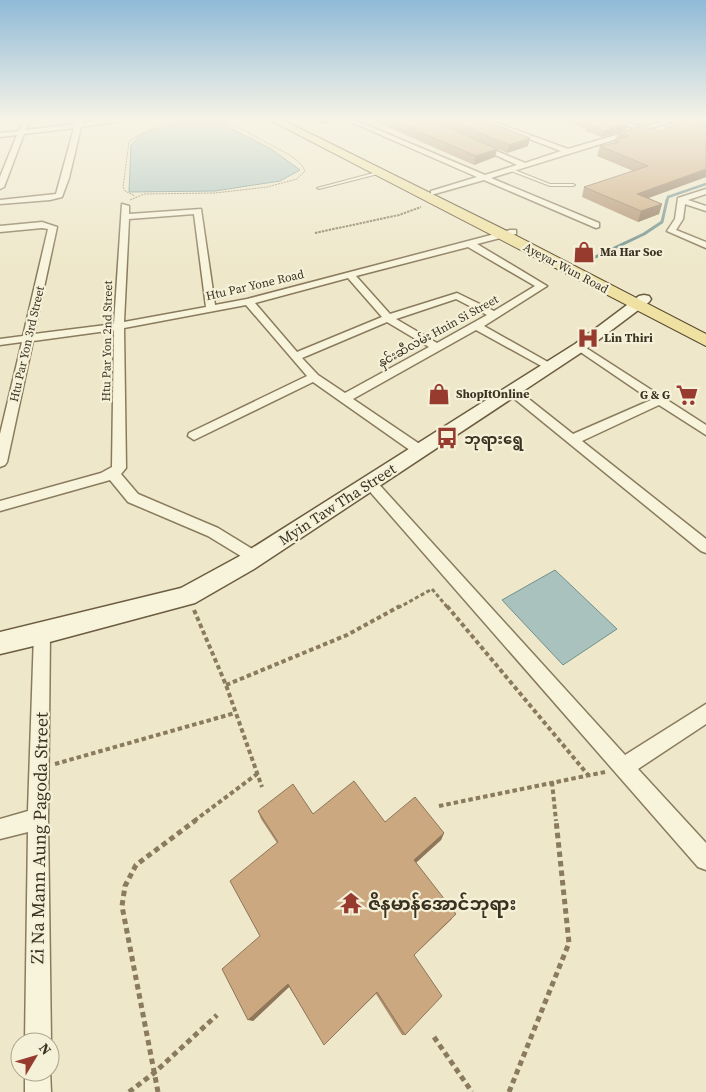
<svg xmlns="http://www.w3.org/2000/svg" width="706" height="1092" viewBox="0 0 706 1092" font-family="'Source Serif 4','Noto Sans Myanmar',serif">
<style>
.water{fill:#a9c2be;stroke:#70918d}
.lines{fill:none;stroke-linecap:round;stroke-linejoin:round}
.stream-far1{stroke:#70918d;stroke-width:2.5}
.stream{stroke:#70918d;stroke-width:3}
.lane-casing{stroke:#8a7b5e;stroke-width:2}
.street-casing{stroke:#8a7b5e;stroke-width:3}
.secondary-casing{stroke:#6c5c41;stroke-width:3}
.primary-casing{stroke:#584831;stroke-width:2}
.path-far4{stroke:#8a7b5e;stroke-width:1;stroke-dasharray:2 1;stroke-linecap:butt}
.path-far3{stroke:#8a7b5e;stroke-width:2;stroke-dasharray:2.5 1;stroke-linecap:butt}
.path-far2{stroke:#8a7b5e;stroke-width:3;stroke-dasharray:4 2.5;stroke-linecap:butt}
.path-far1{stroke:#8a7b5e;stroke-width:4;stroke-dasharray:4.5 3;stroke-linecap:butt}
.path{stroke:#8a7b5e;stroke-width:5;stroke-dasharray:5.5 4;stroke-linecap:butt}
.lane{fill:#f8f4dc;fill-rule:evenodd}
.street{fill:#f8f4dc;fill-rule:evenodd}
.secondary{fill:#f8f4dc;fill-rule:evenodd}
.primary{fill:#efe1a2;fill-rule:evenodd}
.wall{fill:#af906e}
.shaded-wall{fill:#8e765a}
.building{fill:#cba880;stroke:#8e765a}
.labels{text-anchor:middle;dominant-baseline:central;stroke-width:4.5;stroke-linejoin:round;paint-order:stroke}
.far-poi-label{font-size:12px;font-weight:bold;fill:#3b3121;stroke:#f5f1d8;text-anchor:start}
.far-street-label{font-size:12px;fill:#3b3121;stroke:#f5f1d8}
.poi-label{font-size:15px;font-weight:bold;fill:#3b3121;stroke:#f5f1d8;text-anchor:start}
.street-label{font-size:15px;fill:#3b3121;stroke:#f5f1d8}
.near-street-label{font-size:18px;fill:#3b3121;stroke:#f5f1d8}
.near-poi-label{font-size:18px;font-weight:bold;fill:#3b3121;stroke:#f5f1d8;text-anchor:start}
</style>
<rect width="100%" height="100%" fill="#eee7c9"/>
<g class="water">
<path d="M192 120 217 121 271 149 300 170 280 181 215 191 129 192 131 145 143 133Z"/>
<path d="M555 570 617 629 563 665 502 600Z"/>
</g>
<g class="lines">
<path class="stream-far1" d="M667 201 668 197 706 184"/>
<path class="stream" d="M587 261 644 234 662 222 667 200"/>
<g class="lane-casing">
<g id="lane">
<path d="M661 122 684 127 685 128 683 129 660 124Z"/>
<path d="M512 169 550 184H573L575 185 573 186H550L511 171Z"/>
<path d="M377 172 378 174 319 189 317 188Z"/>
</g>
</g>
<g class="street-casing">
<g id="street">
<path d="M24 118H30L26 130 75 124 77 118H83L82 123 121 118H139L81 127 69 178 62 197 50 200 0 204V200L56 194 74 128 24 134 4 187 0 189V177L17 135 0 137V133L19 131Z"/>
<path d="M342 118H350L485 175 517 165 476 146V144H480L525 163 561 151 474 118H483L568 149 636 129 608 118C620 118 633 127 644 126 657 125 667 118 680 118L646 130 491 178 599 223V227L596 228 484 180 431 195V191L477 177Z"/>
<path d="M706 189V194L688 200 706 206V211L685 204 683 219 676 230 706 242V248L667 231 675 219 678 198Z"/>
<path d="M122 204 129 206V214L201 209 215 305 247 299 510 230H516V234L477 244 547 286 484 326 555 366 553 368H545L476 330 353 399 424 447 426 450 424 453H414L313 382 194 440 188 436 189 433 307 376 246 305 124 328 126 468 121 474 138 494 218 528 259 553 262 557 259 561 254 563 249 561 208 536 128 502 110 480 0 511V501L101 473 112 467 114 330 33 341 7 462 5 465 0 467V434L22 342 0 345V339L23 336 48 229 42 228 0 232V226L42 222 57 227 34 334 114 324ZM194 214 206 307 124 322 129 219ZM468 247 535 286 494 311 457 293 390 314 356 276ZM348 278 382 317 297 352 255 303ZM456 299 487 315 437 343 396 319ZM387 322 429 347 345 393 318 375 302 358Z"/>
<path d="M580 344 706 425V435L659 405 582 441 706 539V553L701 551 505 391 507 388H515L573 434 651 400 576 349 575 347Z"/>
<path d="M370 478 375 480 625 755 706 704V724L638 769 706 843V870L698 867 365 486 363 483 365 480Z"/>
<path d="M42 627 48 629 50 634 48 819 51 1042 50 1043 25 1042 28 832 0 839V819L28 811 34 634 36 629Z"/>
<path d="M50 1070 51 1092H25V1072H50Z"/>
</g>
</g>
<g class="secondary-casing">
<path id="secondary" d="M644 295 649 296 651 299 649 302 585 350 254 569 195 603 42 644 0 654V632L181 588 238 557 575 344 639 296Z"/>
</g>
<g class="primary-casing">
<path id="primary" d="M266 118H279L509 232 706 334V346Z"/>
</g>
<path class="path-far4" d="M130 200 144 194 215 193 267 187 297 179 305 171C299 157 281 151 269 144 252 135 234 124 216 120 193 114 147 126 129 142L123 187 125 191 135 196"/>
<path class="path-far3" d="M315 233 399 215 421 207"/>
<path class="path-far2" d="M398 608 432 589 448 608"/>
<g class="path-far1">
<path d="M447 606 589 776"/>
<path d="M194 610 226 685 262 787"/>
<path d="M226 685 347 635 400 606"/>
<path d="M55 764 235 713"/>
<path d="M552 782 556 821"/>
<path d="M439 806 605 772"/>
<path d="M194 821 257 774"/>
</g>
<g class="path">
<path d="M434 1037 472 1092"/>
<path d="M129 1092 154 1073 217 1015"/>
<path d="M158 1092 122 906 125 886 136 865 196 820"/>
<path d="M509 1092 569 943 556 820"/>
</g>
<use href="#lane" class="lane"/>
<use href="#street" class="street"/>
<use href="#secondary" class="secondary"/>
<use href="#primary" class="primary"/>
</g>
<g class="wall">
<path d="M307 118H341V119L321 124Z"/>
<path d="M367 118H478L528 146 507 153 497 149 495 157 474 165Z"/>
<path d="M567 118H630L624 120 616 118V120L627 124 625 130 602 137 585 131 586 129 566 122Z"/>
<path d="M694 118H706V177L649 198 662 204 659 214 638 222 582 197 584 187 633 171 597 156 600 146 614 143 618 133 659 131 693 123Z"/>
<path d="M258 811 313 814 385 822 444 833 441 840 416 863 452 919 414 955 405 1035H402L376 994 325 1044 289 987 253 1021 260 936 277 843 261 819Z"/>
</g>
<g class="shaded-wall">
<path d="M321 118H341V119L321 124Z"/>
<path d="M627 124 625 130 602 137 604 131Z"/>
<path d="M530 138 528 146 507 153 509 145Z"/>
<path d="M497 149 495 157 474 165 476 156Z"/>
<path d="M706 169V177L634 203 637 194Z"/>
<path d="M662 204 659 214 638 222 641 211Z"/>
<path d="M444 833 441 840 412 866 414 860Z"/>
<path d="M288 984 290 986 253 1021 248 1020Z"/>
</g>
<g class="building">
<path d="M387 118H426L497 149 476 156Z"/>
<path d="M444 118H478L530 138 509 145Z"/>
<path d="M574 118H612H610L627 124 604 131 587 125 591 124Z"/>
<path d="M694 118H706V121Z"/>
<path d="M684 122 706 126V169L637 194 662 204 641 211 584 187 648 166 600 146 619 142 615 140 629 136 618 133 641 126 659 131Z"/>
<path d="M354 781 385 822 415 797 444 833 414 860 456 914 414 955 442 996 405 1035 377 992 324 1045 288 984 248 1020 222 969 260 936 230 881 278 842 258 811 293 784 313 814Z"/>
</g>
<linearGradient id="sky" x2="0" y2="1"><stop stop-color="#8fbad7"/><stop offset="0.44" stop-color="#f7f4e7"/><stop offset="1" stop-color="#f7f4e7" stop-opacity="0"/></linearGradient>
<rect width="706" height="271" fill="url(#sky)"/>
<defs>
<g id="shop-bare" transform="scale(1.725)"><path d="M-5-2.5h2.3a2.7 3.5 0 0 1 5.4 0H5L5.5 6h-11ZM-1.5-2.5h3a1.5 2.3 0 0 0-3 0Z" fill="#983b2f" stroke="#f5f1d8" stroke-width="2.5" paint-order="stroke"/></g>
<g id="hospital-bare" transform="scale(1.725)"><path d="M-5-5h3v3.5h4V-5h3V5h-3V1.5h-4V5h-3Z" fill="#983b2f" stroke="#f5f1d8" stroke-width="2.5" paint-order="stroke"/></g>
<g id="supermarket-bare" transform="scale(1.725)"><path d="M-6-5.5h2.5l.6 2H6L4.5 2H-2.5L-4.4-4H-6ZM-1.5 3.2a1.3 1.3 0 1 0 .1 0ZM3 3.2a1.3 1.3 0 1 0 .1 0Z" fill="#983b2f" stroke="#f5f1d8" stroke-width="2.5" paint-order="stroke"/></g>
<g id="bus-bare" transform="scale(1.725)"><path d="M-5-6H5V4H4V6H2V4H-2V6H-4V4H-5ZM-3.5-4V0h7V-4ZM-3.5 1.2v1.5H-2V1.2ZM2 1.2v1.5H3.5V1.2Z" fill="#983b2f" stroke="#f5f1d8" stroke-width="2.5" paint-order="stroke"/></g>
<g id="temple-bare" transform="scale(1.725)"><path d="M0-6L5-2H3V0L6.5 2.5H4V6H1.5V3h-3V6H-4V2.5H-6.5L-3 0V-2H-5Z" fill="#983b2f" stroke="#f5f1d8" stroke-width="2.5" paint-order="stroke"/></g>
</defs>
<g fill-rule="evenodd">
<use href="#shop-bare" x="584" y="252"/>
<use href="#hospital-bare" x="588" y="338"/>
<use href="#shop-bare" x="439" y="394"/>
<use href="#supermarket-bare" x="687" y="395"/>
<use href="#bus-bare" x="447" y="438"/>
<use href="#temple-bare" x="351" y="903"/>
</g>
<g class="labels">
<g class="far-poi-label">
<text x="600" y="252">Ma Har Soe</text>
<text x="604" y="338">Lin Thiri</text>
<text x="456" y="394">ShopItOnline</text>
<text x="670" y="395" text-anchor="end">G &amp; G</text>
</g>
<g class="far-street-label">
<text transform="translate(566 268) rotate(28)">Ayeyar Wun Road</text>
<text transform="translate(255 285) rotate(-13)">Htu Par Yone Road</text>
<text transform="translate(438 331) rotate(-29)">နှင်းဆီလမ်း Hnin Si Street</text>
<text transform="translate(107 341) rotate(-89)">Htu Par Yon 2nd Street</text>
<text transform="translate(27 344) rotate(-77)">Htu Par Yon 3rd Street</text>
</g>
<g class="poi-label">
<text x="464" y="438">ဘုရားရွေ</text>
</g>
<g class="street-label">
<text transform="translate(337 504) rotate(-33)">Myin Taw Tha Street</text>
</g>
<g class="near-street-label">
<text transform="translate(39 838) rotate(-89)">Zi Na Mann Aung Pagoda Street</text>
</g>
<g class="near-poi-label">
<text x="368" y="903">ဇိနမာန်အောင်ဘုရား</text>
</g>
</g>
<g transform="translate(35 1057) rotate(52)"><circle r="24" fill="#f5f1d8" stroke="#aba48f"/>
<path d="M0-4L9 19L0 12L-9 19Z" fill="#983b2f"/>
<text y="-8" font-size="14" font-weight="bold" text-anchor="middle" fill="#3b3121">N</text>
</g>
</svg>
